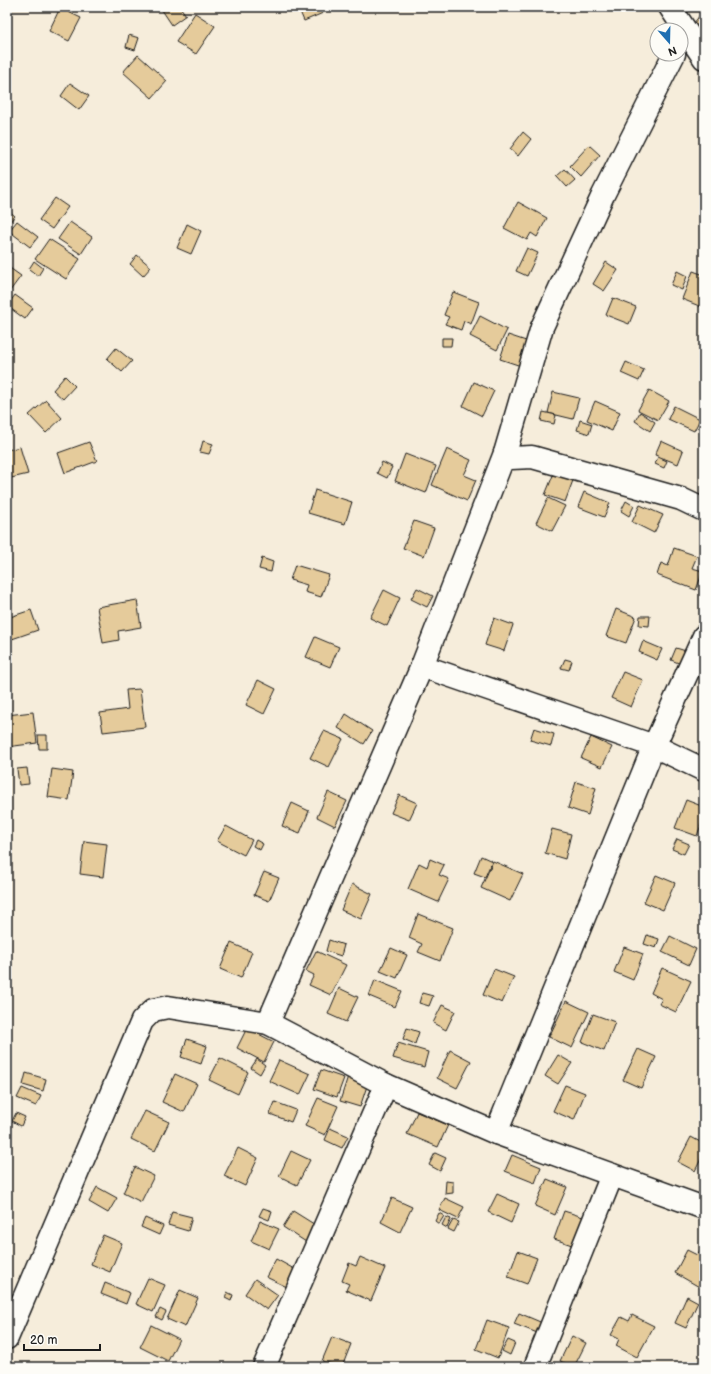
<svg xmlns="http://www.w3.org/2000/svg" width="711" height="1374" viewBox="0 0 711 1374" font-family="'Balsamiq Sans',sans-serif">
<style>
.building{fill:#e5cb9b;stroke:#1c1c1c}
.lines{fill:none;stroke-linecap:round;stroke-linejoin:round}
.minor-casing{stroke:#1c1c1c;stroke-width:25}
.minor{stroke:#fdfcf7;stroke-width:22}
</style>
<rect width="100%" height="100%" fill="#f6eddb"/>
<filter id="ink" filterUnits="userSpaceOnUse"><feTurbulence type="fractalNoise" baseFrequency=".025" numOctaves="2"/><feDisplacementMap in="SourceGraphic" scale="8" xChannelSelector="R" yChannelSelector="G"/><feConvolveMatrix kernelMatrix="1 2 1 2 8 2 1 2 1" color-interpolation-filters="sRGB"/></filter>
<g filter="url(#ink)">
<g class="building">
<path d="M160 7H180L186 15 172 25Z"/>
<path d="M298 7H320L323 13 304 21Z"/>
<path d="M60 8 81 18 69 41 49 31Z"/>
<path d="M704 10V48L690 28Z"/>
<path d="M195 13 215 26 196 54 176 42Z"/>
<path d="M129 35 139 38 135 50 126 47Z"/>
<path d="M138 55 167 81 152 98 123 72Z"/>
<path d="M70 83 89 96 79 110 61 96Z"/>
<path d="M523 132 531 139 518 156 510 149Z"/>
<path d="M589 145 600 155 581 177 570 166Z"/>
<path d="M565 169 575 180 567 187 557 176Z"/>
<path d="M55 198 68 207 52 229 39 220Z"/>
<path d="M518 202 547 218 537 237 531 233 527 240 504 228Z"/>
<path d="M7 209 15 216 7 225Z"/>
<path d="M17 221 38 237 30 247 9 231Z"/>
<path d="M70 222 92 237 81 254 58 239Z"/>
<path d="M187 224 201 231 191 254 177 248Z"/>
<path d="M49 239 80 259 66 279 35 259Z"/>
<path d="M527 248 538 253 527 276 516 271Z"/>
<path d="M137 255 151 267 143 276 130 264Z"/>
<path d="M34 261 43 268 38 276 29 269Z"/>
<path d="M606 262 618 270 604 291 593 284Z"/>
<path d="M7 266 21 276 7 295Z"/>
<path d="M677 271 687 276 682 290 671 285Z"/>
<path d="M693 271 704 275V308L682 299Z"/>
<path d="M453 292 479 302 471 324 464 321 461 330 445 324 449 317 444 315Z"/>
<path d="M15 295 33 308 25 319 7 306Z"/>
<path d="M613 298 636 307 629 324 606 315Z"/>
<path d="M480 316 507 330 497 350 470 336Z"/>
<path d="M508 335 529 342 521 366 500 359Z"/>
<path d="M442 338H452L451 346H442Z"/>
<path d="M116 348 132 361 122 372 107 359Z"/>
<path d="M626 362 644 370 639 381 621 373Z"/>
<path d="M65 376 75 386 63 399 53 390Z"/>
<path d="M474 382 494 391 482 416 463 406Z"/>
<path d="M649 390 669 401 658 420 638 410Z"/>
<path d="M553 392 579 398 573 419 548 413Z"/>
<path d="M46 400 62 418 46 433 29 415Z"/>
<path d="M595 401 620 412 612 431 587 420Z"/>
<path d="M674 406 700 419 694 431 668 419Z"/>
<path d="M543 412 556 415 554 424 541 421Z"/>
<path d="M640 412 655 422 650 431 635 421Z"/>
<path d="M580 420 592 424 589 434 577 430Z"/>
<path d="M203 441 213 444 209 454 200 452Z"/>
<path d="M661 441 683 451 678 464 655 455Z"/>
<path d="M89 442 97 461 65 473 58 453Z"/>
<path d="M20 447 28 474 7 479V450Z"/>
<path d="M447 449 471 460 464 475 476 480 467 501 432 485Z"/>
<path d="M405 454 436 466 426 493 395 481Z"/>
<path d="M658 457 667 461 664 468 655 464Z"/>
<path d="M382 462 392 467 387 478 377 473Z"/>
<path d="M556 468 575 475 565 502 545 495Z"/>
<path d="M315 490 352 502 345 524 308 513Z"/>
<path d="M584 492 610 503 604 517 578 507Z"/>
<path d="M548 498 565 506 552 531 536 523Z"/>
<path d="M626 501 634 506 629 516 621 511Z"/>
<path d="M640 505 663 515 654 533 632 522Z"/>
<path d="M414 521 434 528 424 556 403 548Z"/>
<path d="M674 548 697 556 692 568 703 571 696 590 657 575 661 563 668 566Z"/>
<path d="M262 558 273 562 271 572 259 569Z"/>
<path d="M295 565 329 575 321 597 305 592 307 585 290 580Z"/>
<path d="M417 588 433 596 427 607 411 599Z"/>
<path d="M384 590 400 598 387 626 370 618Z"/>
<path d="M137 600 141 627 118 631 119 640 103 643 97 607Z"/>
<path d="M616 609 636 617 626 643 606 636Z"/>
<path d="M31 610 38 630 12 639 7 618Z"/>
<path d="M640 616H650L649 626 639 625Z"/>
<path d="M494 618 513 625 504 651 485 645Z"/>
<path d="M315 637 339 647 330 667 306 657Z"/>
<path d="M643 641 662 649 657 660 639 652Z"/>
<path d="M676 648 686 651 681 664 671 660Z"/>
<path d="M565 659 572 661 569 670 561 668Z"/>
<path d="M623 672 643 680 631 707 611 698Z"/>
<path d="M258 680 276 689 264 714 246 705Z"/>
<path d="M140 689 145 727 103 732 100 713 128 709 126 690Z"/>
<path d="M33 712 37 743 7 747V715Z"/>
<path d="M346 714 372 731 364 744 338 728Z"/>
<path d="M534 728 554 734 551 746 530 740Z"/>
<path d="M324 731 343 739 329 767 310 758Z"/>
<path d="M38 735H47V749H39Z"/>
<path d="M591 737 612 747 602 767 581 758Z"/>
<path d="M27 768 29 784 19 785 17 769Z"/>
<path d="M52 769 73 772 69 800 48 797Z"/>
<path d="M576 782 596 788 588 815 568 808Z"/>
<path d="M328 792 347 801 335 826 317 817Z"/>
<path d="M399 795 417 803 409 820 391 813Z"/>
<path d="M686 800 704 807V816L697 836 675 828Z"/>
<path d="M292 803 309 811 300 833 282 826Z"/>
<path d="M226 826 252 840 244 855 217 841Z"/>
<path d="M552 829 571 834 565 859 545 853Z"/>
<path d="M677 839 689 844 684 854 672 849Z"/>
<path d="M256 840 263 844 260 850 253 846Z"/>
<path d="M84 841 107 844 103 877 80 874Z"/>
<path d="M481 856 492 861 485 877 474 873Z"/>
<path d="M430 859 444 865 439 875 449 879 438 902 408 889 419 863 427 867Z"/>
<path d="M493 861 523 874 510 901 481 888Z"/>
<path d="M264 872 279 878 269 901 254 895Z"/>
<path d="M656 875 675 883 663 910 644 902Z"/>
<path d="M352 884 372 894 361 919 341 910Z"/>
<path d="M418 914 453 928 440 961 418 952 422 944 409 938Z"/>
<path d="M647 935 659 939 656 948 644 944Z"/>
<path d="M670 936 696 949 689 965 662 952Z"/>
<path d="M329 940 344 945 341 956 326 951Z"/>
<path d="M231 943 252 952 241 978 220 969Z"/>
<path d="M624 947 643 954 633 980 614 972Z"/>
<path d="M391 948 407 955 397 978 380 971Z"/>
<path d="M316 951 346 965 331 995 309 985 314 975 306 971Z"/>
<path d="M662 968 691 981 676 1012 659 1004 662 999 651 993Z"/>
<path d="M494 969 514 977 502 1003 483 995Z"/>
<path d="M375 980 402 991 395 1007 369 996Z"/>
<path d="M339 988 358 997 346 1022 328 1014Z"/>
<path d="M422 993 433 996 429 1006 419 1003Z"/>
<path d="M566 1001 589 1012 572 1048 549 1037Z"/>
<path d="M442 1005 455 1011 446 1030 433 1023Z"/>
<path d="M593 1014 615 1022 604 1051 582 1042Z"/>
<path d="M247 1028 274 1042 264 1062 237 1048Z"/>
<path d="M407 1028 419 1032 415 1044 403 1039Z"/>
<path d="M187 1039 207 1046 201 1064 181 1057Z"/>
<path d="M398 1043 428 1052 424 1067 393 1058Z"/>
<path d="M638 1049 656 1057 641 1088 623 1080Z"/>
<path d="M450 1050 471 1061 457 1088 437 1078Z"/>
<path d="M558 1055 572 1063 558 1084 545 1076Z"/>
<path d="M220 1058 248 1072 238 1094 209 1080Z"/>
<path d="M257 1059 265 1065 260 1074 251 1068Z"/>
<path d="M279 1060 310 1074 300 1095 269 1081Z"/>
<path d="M321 1070 344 1078 337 1097 314 1089Z"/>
<path d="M26 1073 46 1079 43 1091 23 1085Z"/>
<path d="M349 1073 369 1080 360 1107 340 1101Z"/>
<path d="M175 1074 197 1084 184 1112 162 1102Z"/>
<path d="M565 1085 585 1093 574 1120 553 1111Z"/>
<path d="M22 1088 41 1096 36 1106 17 1098Z"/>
<path d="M318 1098 338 1106 325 1135 305 1126Z"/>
<path d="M275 1102 296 1110 291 1122 270 1114Z"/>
<path d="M145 1111 169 1122 155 1151 131 1139Z"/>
<path d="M417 1112 448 1125 438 1147 407 1134Z"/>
<path d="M16 1113 25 1117 21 1126 12 1121Z"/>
<path d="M330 1128 348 1136 342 1148 325 1140Z"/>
<path d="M691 1137 704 1144V1153L695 1171 678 1162Z"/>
<path d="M238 1148 258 1158 245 1186 224 1176Z"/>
<path d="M291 1151 310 1160 297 1185 279 1176Z"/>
<path d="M435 1153 446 1158 440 1171 429 1165Z"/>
<path d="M512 1155 541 1167 535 1183 505 1171Z"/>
<path d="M135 1167 154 1176 141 1202 123 1193Z"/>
<path d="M547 1179 567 1187 555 1215 535 1206Z"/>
<path d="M446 1181 453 1182V1193L445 1194Z"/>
<path d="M97 1187 117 1198 108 1213 89 1202Z"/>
<path d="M497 1194 519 1204 511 1223 488 1212Z"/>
<path d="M392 1198 412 1207 400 1232 381 1222Z"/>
<path d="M445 1198 464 1207 458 1219 439 1210Z"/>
<path d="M263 1208 272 1211 269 1220 259 1216Z"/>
<path d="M293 1211 317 1226 306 1242 283 1227Z"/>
<path d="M564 1211 583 1217 572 1245 554 1239Z"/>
<path d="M172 1212 192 1217 188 1231 168 1225Z"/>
<path d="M439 1213 444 1216 439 1224 435 1221Z"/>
<path d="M446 1217 451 1219 447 1228 442 1225Z"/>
<path d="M145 1218 163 1226 159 1235 141 1227Z"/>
<path d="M453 1220 459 1222 454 1232 448 1229Z"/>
<path d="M260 1221 279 1229 269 1249 251 1241Z"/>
<path d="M103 1235 122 1243 110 1272 91 1264Z"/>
<path d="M701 1249 704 1251V1283L701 1288 675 1273 687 1250 697 1255Z"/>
<path d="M518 1251 537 1258 527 1284 508 1277Z"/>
<path d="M360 1257 385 1268 371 1301 346 1290 349 1284 342 1281 349 1263 356 1266Z"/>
<path d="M276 1259 296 1270 287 1287 266 1277Z"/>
<path d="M148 1278 165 1285 153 1312 136 1304Z"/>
<path d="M255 1279 278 1295 267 1310 245 1294Z"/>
<path d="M105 1283 130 1293 126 1304 101 1294Z"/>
<path d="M180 1290 198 1298 185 1327 167 1319Z"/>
<path d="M227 1292 233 1295 231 1301 225 1298Z"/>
<path d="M687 1296 698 1302 686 1328 675 1323Z"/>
<path d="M160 1309 166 1312 162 1320 156 1317Z"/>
<path d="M519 1313 545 1324 540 1334 514 1324Z"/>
<path d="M632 1315 654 1326 637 1357 616 1346 619 1339 611 1335 621 1317 629 1321Z"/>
<path d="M487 1320 509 1328 498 1358 476 1349Z"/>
<path d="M151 1325 179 1339 168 1361 140 1347Z"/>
<path d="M572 1336 586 1343 574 1367 560 1361Z"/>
<path d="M332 1337 351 1344 342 1367 322 1361Z"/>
<path d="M508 1340 515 1343 510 1355 502 1351Z"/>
</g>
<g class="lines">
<g class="minor-casing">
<g id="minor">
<path d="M670 7 704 58"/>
<path d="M505 453 511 458 532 457 681 499 704 510"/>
<path d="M422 666 505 453 542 327 603 195 674 54"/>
<path d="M268 1023 422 666 654 746 704 770"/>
<path d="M496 1133 654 746 704 636"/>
<path d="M7 1338 142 1021 153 1010 168 1007 268 1023 386 1085"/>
<path d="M264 1367 386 1085 496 1133 704 1208"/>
<path d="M535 1367 612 1175"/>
</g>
</g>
<use href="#minor" class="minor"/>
</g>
</g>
<rect width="711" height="1374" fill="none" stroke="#fdfcf7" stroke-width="24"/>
<rect x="12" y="12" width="687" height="1350" fill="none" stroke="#1c1c1c" stroke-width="1.5" filter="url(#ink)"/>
<g transform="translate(669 42) rotate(160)"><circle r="19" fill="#fdfcf7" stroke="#a3a29f"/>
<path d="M0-3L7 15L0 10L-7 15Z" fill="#1f6fb2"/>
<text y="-6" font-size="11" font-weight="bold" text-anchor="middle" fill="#1c1c1c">N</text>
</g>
<path d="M24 1344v6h76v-6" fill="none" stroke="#1c1c1c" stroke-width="2"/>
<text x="30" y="1344" font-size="12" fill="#1c1c1c" stroke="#fdfcf7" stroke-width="3" paint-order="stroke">20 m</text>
</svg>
